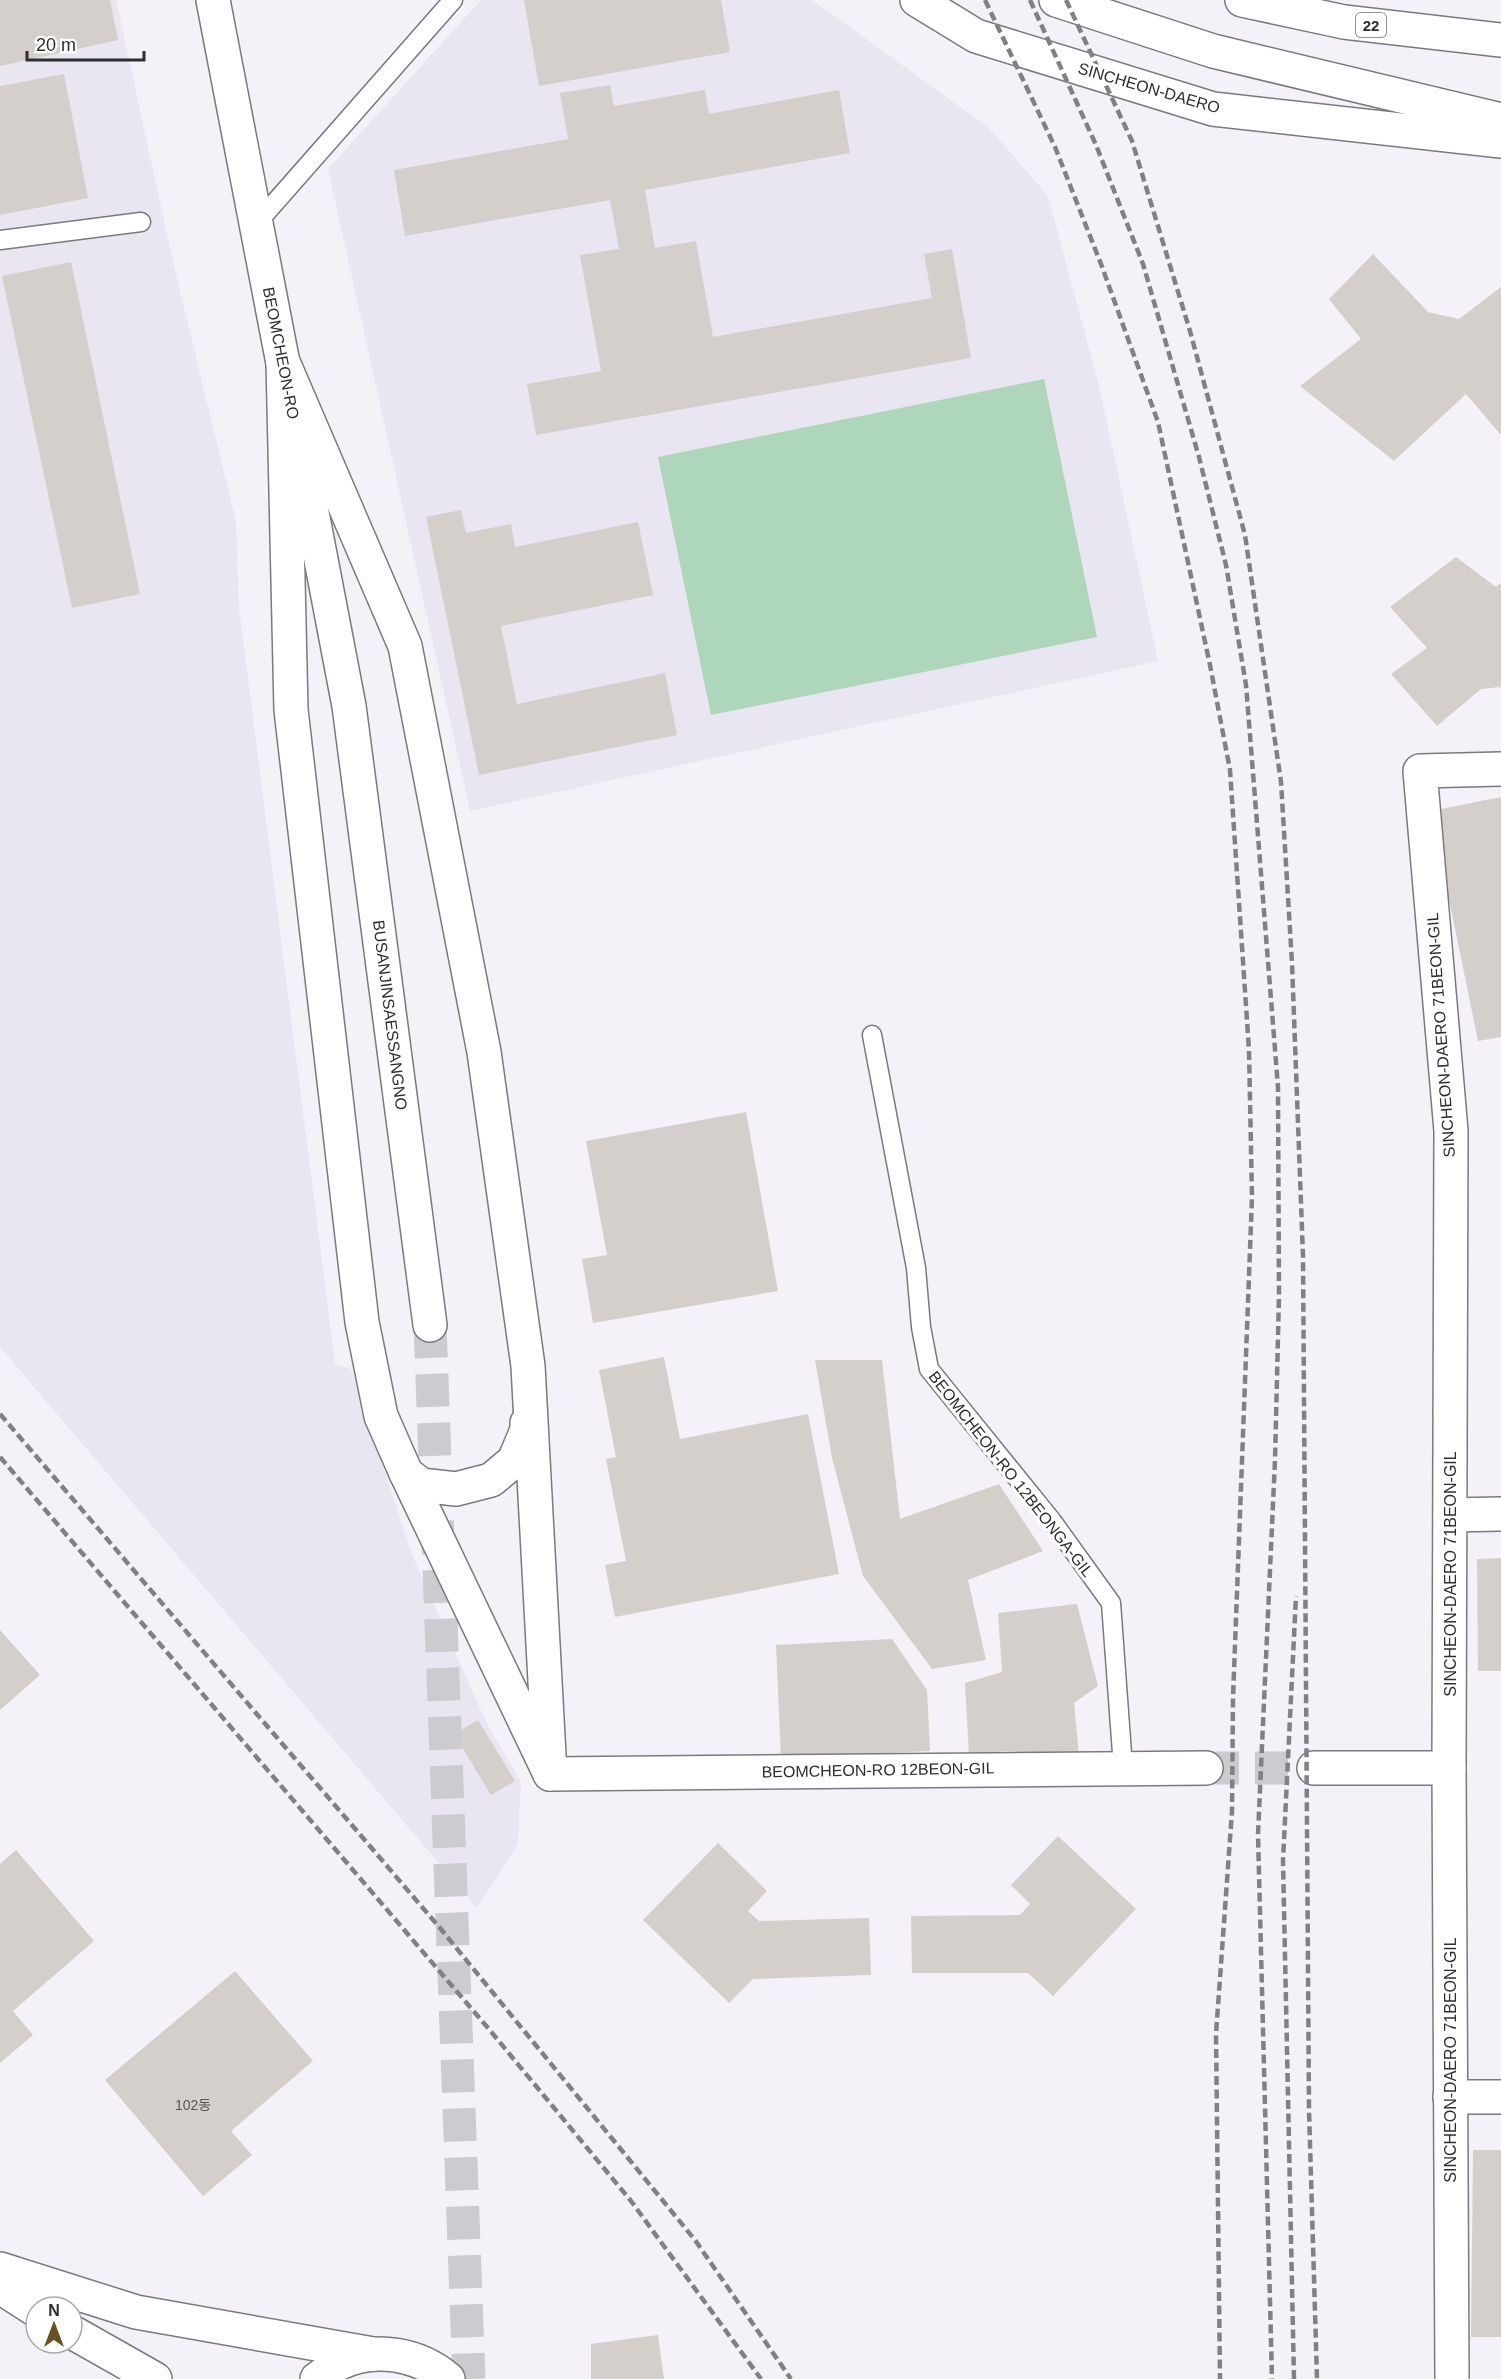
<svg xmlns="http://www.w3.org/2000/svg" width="1501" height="2379" viewBox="0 0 1501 2379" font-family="Helvetica,'Noto Sans KR',sans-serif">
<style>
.built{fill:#e9e5f1}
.green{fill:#add6bb}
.building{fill:#d5cfcc}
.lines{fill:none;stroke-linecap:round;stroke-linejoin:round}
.minor-tunnel{stroke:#cccbd0;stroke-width:33;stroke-dasharray:33 16;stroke-linecap:butt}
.secondary-tunnel{stroke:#cccbd0;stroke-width:33;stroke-dasharray:33 16;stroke-linecap:butt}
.service-casing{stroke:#7a797e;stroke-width:21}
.minor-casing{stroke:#7a797e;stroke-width:36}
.secondary-casing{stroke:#7a797e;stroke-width:36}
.trunk-casing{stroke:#7a797e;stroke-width:36}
.service{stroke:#fff;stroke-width:18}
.minor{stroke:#fff;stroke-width:33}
.secondary{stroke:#fff;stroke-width:33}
.trunk{stroke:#fff;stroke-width:33}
.rail{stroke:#818084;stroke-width:4.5;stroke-dasharray:9 4.5;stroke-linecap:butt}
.labels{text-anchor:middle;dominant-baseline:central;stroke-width:6;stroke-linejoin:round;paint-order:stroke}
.number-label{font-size:14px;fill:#585656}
.shield{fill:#fff;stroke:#6d6c6d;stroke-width:1.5}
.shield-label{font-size:15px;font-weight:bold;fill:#2e2d2f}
.street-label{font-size:16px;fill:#2e2d2f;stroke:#fff}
</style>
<rect width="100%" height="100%" fill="#f4f2f8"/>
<g class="built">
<path d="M0 0H116L173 262 236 522 239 608 335 1364 351 1369 413 1557 487 1724 521 1782 518 1844 477 1908 0 1347Z"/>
<path d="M481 0H812L988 127 1048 196 1100 390 1158 661 470 811 328 169Z"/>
</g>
<path class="green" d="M1044 379 1097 637 711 715 658 457Z"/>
<g class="building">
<path d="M0 0H110L118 40 0 66Z"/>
<path d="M524 0H721L730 52 539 86Z"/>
<path d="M64 74 88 198 0 215V86Z"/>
<path d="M610 85 614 106 705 90 709 114 839 90 850 153 645 190 655 248 696 241 713 337 932 298 924 254 952 249 971 358 536 435 527 384 601 371 580 255 619 249 610 200 405 236 394 170 568 139 560 93Z"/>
<path d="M1373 254 1428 312 1459 319 1501 287V435L1466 394 1394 461 1300 386 1361 339 1329 299Z"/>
<path d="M71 262 140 594 72 608 2 276Z"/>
<path d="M461 510 466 533 511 524 515 547 638 522 653 595 501 626 517 704 665 673 677 735 479 775 426 517Z"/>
<path d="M1456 557 1496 587 1501 583V687L1481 689 1437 726 1391 674 1427 648 1390 607Z"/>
<path d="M1501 797V1037L1478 1041 1431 811Z"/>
<path d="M746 1112 778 1291 593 1323 582 1259 607 1255 586 1141Z"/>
<path d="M664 1357 680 1439 808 1414 839 1574 615 1617 605 1565 626 1561 606 1459 616 1457 599 1370Z"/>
<path d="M815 1360H882L900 1519 999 1484 1043 1551 968 1580 986 1660 932 1669 863 1576 832 1458Z"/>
<path d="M1501 1558V1671H1478L1477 1559Z"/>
<path d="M1077 1604 1098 1686 1074 1703 1079 1755 1002 1751 969 1756 965 1683 1002 1672 998 1613Z"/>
<path d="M0 1630 40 1675 0 1710Z"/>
<path d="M892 1639 927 1690 930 1751 781 1758 776 1645Z"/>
<path d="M478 1720 515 1781 491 1795 454 1734Z"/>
<path d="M1058 1836 1136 1909 1053 1996 1028 1973H912L911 1916 1020 1915 1030 1904 1011 1885Z"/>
<path d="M718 1843 767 1891 748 1911 759 1921 869 1918 871 1975 753 1979 729 2003 643 1920Z"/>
<path d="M16 1850 94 1941 13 2011 33 2035 0 2063V1864Z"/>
<path d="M235 1971 313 2061 231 2131 252 2155 203 2196 105 2080Z"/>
<path d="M1473 2150H1501V2337H1471Z"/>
<path d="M658 2335 664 2379H591V2344Z"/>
</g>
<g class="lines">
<path class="minor-tunnel" d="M1206 1768H1314"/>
<path class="secondary-tunnel" d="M430 1325 469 2379"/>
<g class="service-casing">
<g id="service">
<path d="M256 224 453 0"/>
<path d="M0 240 141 222"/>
<path d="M872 1035 916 1268 921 1327 929 1369 1052 1521 1111 1603 1123 1767"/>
</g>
</g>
<g class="minor-casing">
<g id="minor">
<path d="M1450 1515 1501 1514"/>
<path d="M1314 1768H1449"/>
<path d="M550 1774 1206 1768"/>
<path d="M1450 2097H1501"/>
<path d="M1452 2379 1449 1768 1451 1131 1420 771 1501 769"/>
</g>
</g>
<g class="secondary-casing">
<g id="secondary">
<path d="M213 0 287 384"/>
<path d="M917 0 976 36 1213 109 1501 141"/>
<path d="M1056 0 1213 51 1501 120"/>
<path d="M283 362 405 646 484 1052 528 1366 550 1774 406 1473 381 1416 362 1322 291 710Z"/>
<path d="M301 455 349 706 430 1325"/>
<path d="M406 1473 421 1485 456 1489 491 1480 514 1461 527 1430V1423"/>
<path d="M0 2269 136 2312 373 2354"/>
<path d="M0 2287 36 2310"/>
<path d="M72 2332 155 2379"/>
<path d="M317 2379C324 2374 332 2367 340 2363 375 2346 419 2354 448 2379"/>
</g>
</g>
<g class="trunk-casing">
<path id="trunk" d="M1242 0 1344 22 1501 40"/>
</g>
<use href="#service" class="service"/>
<use href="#minor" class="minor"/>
<use href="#secondary" class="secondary"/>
<use href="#trunk" class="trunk"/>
<g class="rail">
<path d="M985 0 1055 147 1101 264 1158 422 1210 665 1230 770 1249 1050 1252 1197 1233 1698 1232 1811 1216 2034 1220 2379"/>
<path d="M1030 0 1096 145 1143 264 1199 457 1226 565 1246 685 1278 1087 1279 1296 1275 1460 1258 1834 1272 2379"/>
<path d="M1066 0 1132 141 1190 331 1245 535 1281 782 1292 963 1303 1256 1309 2110 1317 2379"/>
<path d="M0 1414 440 1928 695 2240 791 2379"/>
<path d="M0 1457 488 2028 631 2201 761 2379"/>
<path d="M1294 2379 1283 1861 1296 1596"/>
</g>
</g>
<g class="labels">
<g class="number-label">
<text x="193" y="2105">102동</text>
</g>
<rect class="shield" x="1356" y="13" width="30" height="24" rx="4.5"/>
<g class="shield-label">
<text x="1371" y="25">22</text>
</g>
<g class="street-label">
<text transform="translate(1149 88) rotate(16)">SINCHEON-DAERO</text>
<text transform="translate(281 353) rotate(79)">BEOMCHEON-RO</text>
<text transform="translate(390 1015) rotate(83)">BUSANJINSAESSANGNO</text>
<text transform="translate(1441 1035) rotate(-94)">SINCHEON-DAERO 71BEON-GIL</text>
<text transform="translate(1011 1474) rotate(52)">BEOMCHEON-RO 12BEONGA-GIL</text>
<text transform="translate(1450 1574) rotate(-90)">SINCHEON-DAERO 71BEON-GIL</text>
<text transform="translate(878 1770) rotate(-1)">BEOMCHEON-RO 12BEON-GIL</text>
<text transform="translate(1450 2060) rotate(-90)">SINCHEON-DAERO 71BEON-GIL</text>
</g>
</g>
<g transform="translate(54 2325)"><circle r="28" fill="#ffffff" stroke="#ababac" stroke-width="1.5"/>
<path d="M0-4.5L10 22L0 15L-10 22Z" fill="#685121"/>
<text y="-9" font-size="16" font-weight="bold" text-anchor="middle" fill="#2e2d2f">N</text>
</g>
<path d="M27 51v9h117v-9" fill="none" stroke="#2e2d2f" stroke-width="3"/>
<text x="36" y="51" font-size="18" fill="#2e2d2f" stroke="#ffffff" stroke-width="4.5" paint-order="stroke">20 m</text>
</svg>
